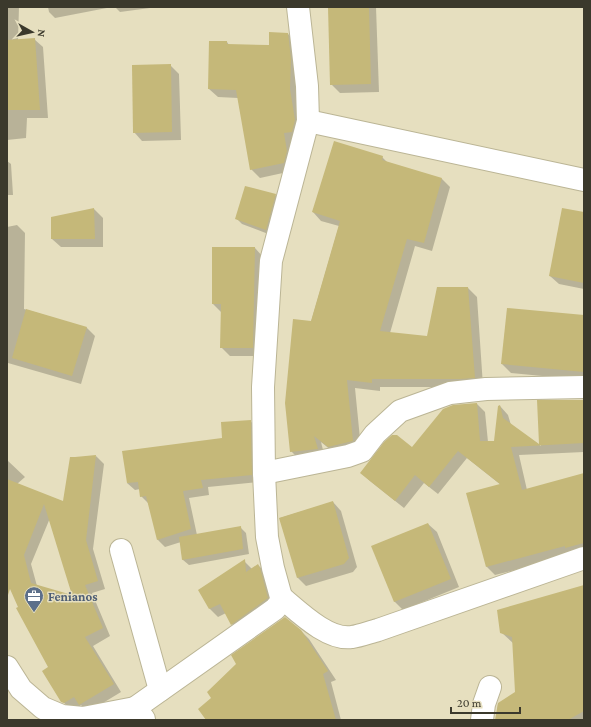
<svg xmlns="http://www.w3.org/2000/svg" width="591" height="727" viewBox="0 0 591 727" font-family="'Crimson Pro',serif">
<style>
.shadow{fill:#0003;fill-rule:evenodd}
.building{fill:#c5b879;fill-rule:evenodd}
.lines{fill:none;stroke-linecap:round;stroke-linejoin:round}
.minor-casing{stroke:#bbb595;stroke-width:24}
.minor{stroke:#fff;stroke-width:22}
.labels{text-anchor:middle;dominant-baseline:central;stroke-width:3;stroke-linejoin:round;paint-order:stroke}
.service-label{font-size:13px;font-weight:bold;fill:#4e5e75;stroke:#e6dfbf;text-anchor:start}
</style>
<rect width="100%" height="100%" fill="#e6dfbf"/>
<g class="shadow">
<path d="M7 7H19L18 40 34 39 43 47 48 118H27L26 138 7 140Z"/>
<path d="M48 7H112L55 18 49 12Z"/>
<path d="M115 7H150V8L120 12Z"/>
<path d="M329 7H376L379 92 340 93 331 84Z"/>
<path d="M288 34 296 42 304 129 292 171 260 178 251 169 238 98 218 97 209 89 227 42 229 45 270 46Z"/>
<path d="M170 65 179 74 181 140 142 141 134 132Z"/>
<path d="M382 157 388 163 442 179 450 187 432 251 415 246 390 333 428 337 468 288 477 297 483 386 469 387H380V391L355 388 361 449 337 455 321 442 325 458 300 460 291 451 311 322 339 226 321 221 313 212Z"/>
<path d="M7 161 11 164 13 195H7Z"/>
<path d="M275 195 281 201 271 235 242 224 236 218Z"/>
<path d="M94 209 103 218V247H61L52 239V218Z"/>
<path d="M584 213V289L559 284 550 276Z"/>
<path d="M17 225 25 233 24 309 87 328 95 336 81 384 8 363 7 373V227Z"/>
<path d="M255 248 263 257 261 356H230L221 347V312L213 304Z"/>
<path d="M584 316V380L511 373 502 364Z"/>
<path d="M538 401H584V452L519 455 527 490 584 474V554L573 555 495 575 487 567 501 485 467 458 438 494 424 483 404 508 370 481 361 473 412 449 477 404 485 412 488 442H495L500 406 508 415 511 425 541 446Z"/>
<path d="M250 421 258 428V482L208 487 209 495 189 498 197 535 240 527 246 533 249 554 189 565 183 560 181 542 165 547 158 540 149 504 141 496 140 489 135 490 127 483 223 439Z"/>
<path d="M96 456 104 464 93 549 105 589 92 593 110 636 93 646 121 692 88 712 81 705 73 711 62 701 49 667 19 608 7 579V460L25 477 17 484 64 502ZM50 518 73 596 37 586 31 564Z"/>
<path d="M333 502 341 511 357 567 353 572 306 586 298 578 280 518Z"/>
<path d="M428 524 437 532 459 587 403 610 394 601Z"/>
<path d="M244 561 252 569 258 565 266 573 276 606 240 632 232 624 226 613 218 617 210 609 199 590Z"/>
<path d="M584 586V720H496L498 704 516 693 514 644 501 632Z"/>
<path d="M300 630 309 639 336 680 331 682 341 720H208L212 698 238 664Z"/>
</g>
<g class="building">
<path d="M328 7H369L371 84 330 85Z"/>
<path d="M269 32 288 33 291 59 290 89 295 120 292 132 284 133 287 151 284 163 250 170 236 90 208 89 209 41H227V44L269 45Z"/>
<path d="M35 38 40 110H7V40Z"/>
<path d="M171 64 172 132 133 133 132 65Z"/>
<path d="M334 141 383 156 382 160 442 178 424 243 407 239 380 331 427 336 437 287H468L475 378 460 379H372V383L347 380 353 441 328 447 314 436 318 449 290 452 285 403 293 319 311 321 340 221 312 212Z"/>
<path d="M245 186 276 194 266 230 235 219Z"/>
<path d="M94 208 95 239H51V217Z"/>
<path d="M562 208 584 212V283L549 276Z"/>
<path d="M212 247H255L253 348H220L221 304H212Z"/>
<path d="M507 308 584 315V372L501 364Z"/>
<path d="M26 309 87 327 72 376 12 358Z"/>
<path d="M537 400H584V443L511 447 522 490 584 473V543L565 548V546L486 567 466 493 500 484 458 451 429 487 415 475 395 501 360 473 384 442 392 435H397L412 447 443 409 453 405 477 403 480 441H494L498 406 500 405 503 418 539 444Z"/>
<path d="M251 420 252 475 201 480 203 488 183 491 191 529 157 540 146 496 140 497 138 482 127 483 122 451 222 438 221 422Z"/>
<path d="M96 455 86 540 98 581 85 585 103 628 85 637 114 684 79 705 74 697 64 703 61 702 42 671 48 667 16 608 18 607 10 589 8 595H7V479L63 501 70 457H75ZM44 504 63 566 72 595 31 583 24 555Z"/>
<path d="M333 501 349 558 344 564 297 578 279 518Z"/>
<path d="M428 523 451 579 394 602 371 546Z"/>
<path d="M241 526 243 549 182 560 179 537Z"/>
<path d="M245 559 246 572 258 564 260 568 268 598 231 625 220 604 209 609 198 590Z"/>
<path d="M584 585V711L568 720H495L498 703 515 692 512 637 500 633 497 610Z"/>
<path d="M285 617 301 630 328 671 323 674 336 720H206L198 709 211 698 207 692 236 664 231 655Z"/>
</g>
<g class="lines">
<g class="minor-casing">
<g id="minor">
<path d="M308 121 584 180"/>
<path d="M264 473 348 456 362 451 375 434 400 411 450 393 486 389 584 387"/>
<path d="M121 550 160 690"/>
<path d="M281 597C298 611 328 641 352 637 360 636 370 632 378 630L584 558"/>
<path d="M7 667 21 689 43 708 62 716 83 718 135 708 144 719"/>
<path d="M135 708 275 609 280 603 281 597 273 568 267 537 264 473 263 387 271 261 308 121 307 86 298 7"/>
<path d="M482 720 484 704 490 687"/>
</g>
</g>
<use href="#minor" class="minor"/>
</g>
<defs>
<g id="office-pin" transform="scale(1)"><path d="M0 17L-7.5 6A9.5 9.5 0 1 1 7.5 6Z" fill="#5c6f8a" stroke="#e6dfbf"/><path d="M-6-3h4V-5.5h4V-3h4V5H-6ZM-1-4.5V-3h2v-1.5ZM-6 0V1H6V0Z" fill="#fff"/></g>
</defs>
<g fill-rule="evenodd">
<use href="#office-pin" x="34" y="596"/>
</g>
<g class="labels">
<g class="service-label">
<text x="48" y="596">Fenianos</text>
</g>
</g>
<rect width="591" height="727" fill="none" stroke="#3b392c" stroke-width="16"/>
<g transform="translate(32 32) rotate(98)" stroke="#e6dfbf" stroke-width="3" paint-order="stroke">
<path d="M0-3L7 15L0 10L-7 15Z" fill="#3b392c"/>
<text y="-6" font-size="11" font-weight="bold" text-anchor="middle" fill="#3b392c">N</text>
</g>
<path d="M451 707v6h69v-6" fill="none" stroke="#3b392c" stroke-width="2"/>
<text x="457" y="707" font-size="12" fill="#3b392c" stroke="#e6dfbf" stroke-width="3" paint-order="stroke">20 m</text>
</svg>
